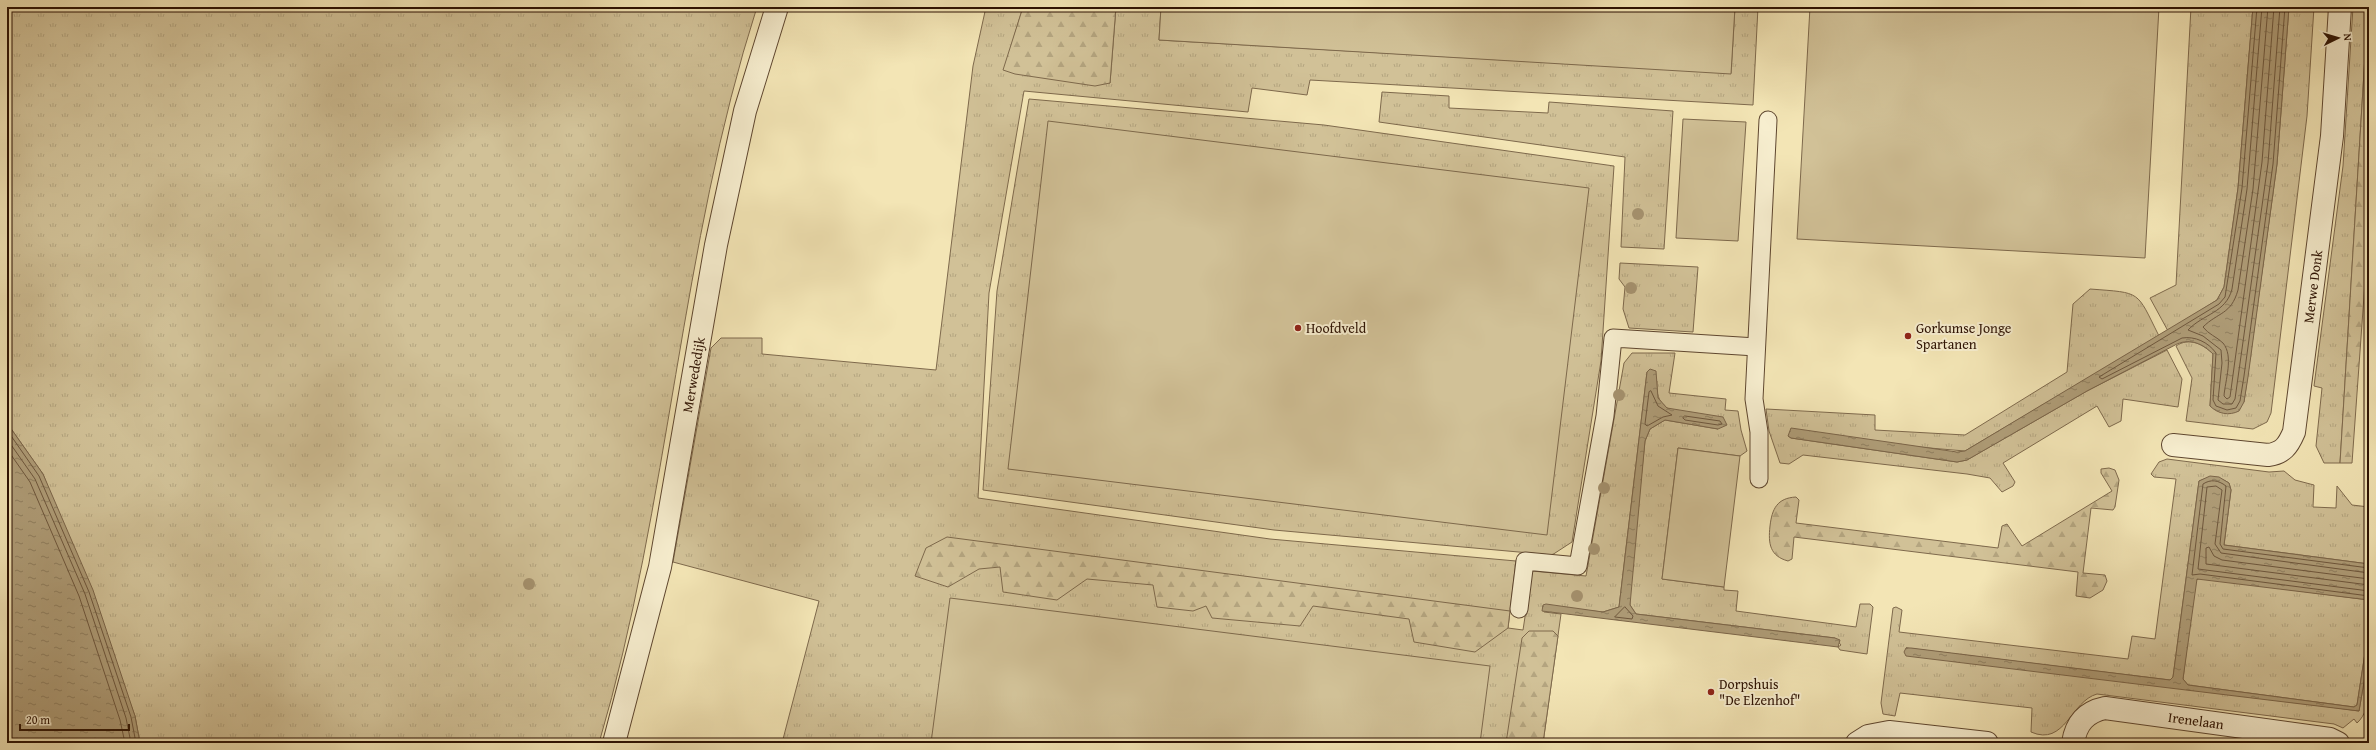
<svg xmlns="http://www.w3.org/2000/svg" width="2376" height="750" viewBox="0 0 2376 750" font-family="'Gentium Book Plus',serif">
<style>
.grass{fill:url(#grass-tufts);stroke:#7e694c}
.forest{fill:url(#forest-firs);stroke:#7e694c}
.pitch{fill:#d1c197;stroke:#7e694c}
.water{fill:url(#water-ripples);stroke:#7b6549}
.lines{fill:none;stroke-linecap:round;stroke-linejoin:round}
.shore{stroke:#6e573d;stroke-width:1}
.service-casing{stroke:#5e462f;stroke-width:19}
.minor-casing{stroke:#5e462f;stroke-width:24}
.service{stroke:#f7eecf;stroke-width:17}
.minor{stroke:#f7eecf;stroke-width:22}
.tree{fill:#a5926f}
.poi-dot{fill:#8f2418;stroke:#f7eecf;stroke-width:1.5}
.labels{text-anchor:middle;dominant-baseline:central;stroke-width:4;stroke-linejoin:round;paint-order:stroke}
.street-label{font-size:14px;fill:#2c1102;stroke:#f7eecf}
.poi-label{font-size:14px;fill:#2c1102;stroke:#f7eecf;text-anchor:start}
</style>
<defs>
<pattern id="grass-tufts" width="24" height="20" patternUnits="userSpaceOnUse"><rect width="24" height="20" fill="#d1c197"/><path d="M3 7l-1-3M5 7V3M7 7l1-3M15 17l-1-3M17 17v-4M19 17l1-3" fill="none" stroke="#b4a580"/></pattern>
<pattern id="forest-firs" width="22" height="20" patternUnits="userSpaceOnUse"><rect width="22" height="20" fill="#d1c197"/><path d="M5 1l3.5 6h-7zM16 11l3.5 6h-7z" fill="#b4a580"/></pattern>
<pattern id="water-ripples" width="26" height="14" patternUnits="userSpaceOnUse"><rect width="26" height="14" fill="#af9d78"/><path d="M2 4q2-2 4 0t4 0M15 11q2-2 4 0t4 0" fill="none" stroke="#8f7f60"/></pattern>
</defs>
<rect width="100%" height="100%" fill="#f3e5b5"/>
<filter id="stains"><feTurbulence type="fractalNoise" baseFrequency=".005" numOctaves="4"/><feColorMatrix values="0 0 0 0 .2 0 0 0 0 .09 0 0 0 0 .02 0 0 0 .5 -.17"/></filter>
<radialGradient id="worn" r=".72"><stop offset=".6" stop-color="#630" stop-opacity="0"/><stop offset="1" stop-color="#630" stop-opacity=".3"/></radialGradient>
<g class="grass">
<path d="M7 7H757C680 247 670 502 599 743H140L135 716 43 474 7 423Z"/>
<path d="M986 7H1023L1004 70 1110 83 1116 7H1161L1159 40 1731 73 1735 7H1758L1753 105 1310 80 1307 95 1252 88 1248 112 1024 91 989 293 978 498 1270 539 1516 561 1508 628 1523 630 1532 571 1586 576 1624 363 1632 353H1675L1669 393 1726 399 1725 410 1738 411 1741 430 1747 451 1740 456 1678 448 1662 579 1724 587V590L1738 591 1736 611 1856 627 1860 604H1870L1873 607 1867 654 1840 650 1838 647 1841 645 1835 638 1636 614 1630 605 1629 594 1645 441 1650 429 1665 420 1718 429 1667 408C1658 401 1656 393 1657 381L1647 372 1619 607 1603 612 1543 606 1544 612 1561 614 1543 743H782L819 601 673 562 711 348 721 338H762V354L936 370 973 66Z"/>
<path d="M2191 7H2253L2238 188 2224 287 2217 300 2168 331 2150 298 2176 285Z"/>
<path d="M2289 7H2314L2307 116 2271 413 2267 422 2253 429 2186 421 2192 378 2176 346C2189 337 2203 344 2213 354L2210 406 2220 412 2244 402 2277 164Z"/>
<path d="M2353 7H2368L2340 463H2324L2316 446 2322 388 2314 386 2343 166Z"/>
<path d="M1382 92 1449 96V108L1548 113 1549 102 1673 111 1664 249 1621 247 1625 157 1379 122Z"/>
<path d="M1029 99 1324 125 1614 166 1601 361 1572 542 1552 555 1274 530 983 490 997 291Z"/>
<path d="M1620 263 1698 267 1693 332 1629 328 1623 309 1625 287 1619 279Z"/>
<path d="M2090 289C2142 293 2136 290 2159 336L1965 451 1788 436 1791 438 1957 462 1967 460 2087 391 2167 350 2182 379 2178 407 2123 399 2121 421 2109 427 2097 406 2003 463 2015 482 2013 486 2002 492 1990 478 1967 474 1803 455 1789 464 1780 463 1769 431 1766 409 1875 415V430L1965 435 2067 372 2073 304Z"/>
<path d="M2167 459 2269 472 2284 471 2295 480 2314 485 2313 507 2336 508 2337 486 2352 505 2369 507V564L2224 545 2231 490 2229 483C2218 476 2211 476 2199 481L2173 677 2170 680 1906 648 2359 711 2369 653C2369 674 2374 708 2357 723L2354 719 2343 728 2334 724 2097 694C2071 701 2065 747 2031 732L2032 708 1900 693 1895 716 1883 714 1881 703 1893 608 1896 607 1902 610 1899 632 2128 659 2132 636 2155 639 2176 479 2154 477 2151 474 2159 462Z"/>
<path d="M2200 578 2369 600V627L2357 705 2354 707 2188 685 2183 679 2195 581Z"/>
</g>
<g class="forest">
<path d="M1023 7H1116L1110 83 1095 86 1015 74 1003 70Z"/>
<path d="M2368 7 2369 226 2352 463H2340Z"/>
<path d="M2109 468 2115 470 2119 480 2115 507 2113 510 2091 508 2083 573 2105 575 2107 581 2103 590 2090 598 2076 596 2078 572 1794 537 1792 559 1788 561C1770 556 1768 544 1770 526 1772 509 1777 498 1796 497L1799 500 1796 523 1998 548 2002 526 2007 524 2022 546 2112 491 2101 473V469Z"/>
<path d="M947 537 1510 611 1508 628 1475 652 1414 642 1409 619 1313 606 1300 626 1212 618 1206 606 1193 611 1157 607 1153 585 1087 579 1057 600 1003 592 1000 567 979 569 948 587 915 576 926 548Z"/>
<path d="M1529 631H1553L1558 636 1543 743H1506L1522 638Z"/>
</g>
<g class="pitch">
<path d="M1161 7H1735L1731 74 1159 40Z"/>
<path d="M1810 7H2159L2145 258 1797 239Z"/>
<path d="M1683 119 1746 122 1738 241 1676 238Z"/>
<path d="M1048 121 1589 188 1547 535 1008 469Z"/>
<path d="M1678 448 1740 456 1724 587 1662 579Z"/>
<path d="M950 598 1490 666 1480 743H931Z"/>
</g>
<g class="water">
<path d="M2253 7H2289L2277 164 2248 377 2244 402 2239 411C2229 416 2218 414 2210 406L2213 354C2203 344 2191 338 2177 344L2087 391 1967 460 1957 462 1791 438 1788 436 1791 428 1957 452 1965 451 2217 300 2224 287 2238 188Z"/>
<path d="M1650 369 1656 371 1658 398 1667 408 1723 417 1727 425 1718 429 1665 420 1650 429 1645 441 1630 605 1636 614 1835 638 1840 640 1838 647 1542 611 1543 605 1546 604 1603 612 1619 607 1647 372Z"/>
<path d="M7 423 43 474 93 590 135 716 140 743H7Z"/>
<path d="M2210 476 2219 477 2229 483 2231 490 2224 545 2369 564V600L2197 579 2183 679 2188 685 2354 707 2357 705 2369 627V653L2359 711 1906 656 1904 652 1906 648H1911L2170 680 2173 677 2199 481Z"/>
</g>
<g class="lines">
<g class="shore">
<path d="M2257 7 2242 188 2225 297 2219 304 2099 377 2102 379 2182 338C2195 336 2208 342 2216 353L2213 400 2216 406 2227 410 2236 408 2240 401 2244 376 2273 164 2285 7"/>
<path d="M2262 7 2247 189 2232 289C2226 313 2203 314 2188 330L2203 336 2221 350 2222 363 2218 400 2223 404H2232L2235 399 2268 163 2280 7"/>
<path d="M2268 7 2253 189 2238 290C2231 315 2218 312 2203 327 2208 334 2217 337 2223 343 2234 356 2225 381 2224 396L2227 399 2230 397 2233 375 2262 162 2274 7"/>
<path d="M1651 391 1658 406 1672 415 1663 417 1647 426 1645 424 1649 392Z"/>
<path d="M1685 416 1720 421 1722 424 1718 425 1685 420 1683 418Z"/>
<path d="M7 430 39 476 89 592 131 717 136 743"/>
<path d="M7 439 35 479 85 594 126 718 131 743"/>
<path d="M7 449 30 482 79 596 120 720 125 743"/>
<path d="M2369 568 2223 549 2220 544 2226 486C2218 480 2211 479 2203 484L2192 575 2200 574 2369 596"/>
<path d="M2369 573 2221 553 2215 544 2222 490 2216 486 2207 487 2198 569 2369 591"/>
<path d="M2369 579 2222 560 2214 556 2209 547 2206 548V564L2369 585"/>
<path d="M1625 607 1633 616 1632 619 1615 617Z"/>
</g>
<g class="service-casing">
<g id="service">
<path d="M1759 479V432L1754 399 1768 120"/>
<path d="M1519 609 1525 561 1578 566 1605 416 1613 338 1756 347"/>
</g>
</g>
<g class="minor-casing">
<g id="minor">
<path id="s1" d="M2173 445 2268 455C2283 453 2288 446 2294 432L2332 136 2340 7"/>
<path id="s2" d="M614 743 660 567 716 245 745 111 777 7"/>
<path d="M1857 743 1868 736 1889 732 1987 743"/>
<path id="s3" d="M2073 743C2076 723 2086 712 2105 708L2330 739 2338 743"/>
</g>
</g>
<use href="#service" class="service"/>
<use href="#minor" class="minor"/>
</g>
<g class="tree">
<circle cx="1638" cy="214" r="6"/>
<circle cx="1631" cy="288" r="6"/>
<circle cx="1619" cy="395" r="6"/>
<circle cx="1604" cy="488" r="6"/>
<circle cx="1594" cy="549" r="6"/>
<circle cx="529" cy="584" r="6"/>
<circle cx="1577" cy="596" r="6"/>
</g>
<g class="poi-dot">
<circle cx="1298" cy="328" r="4"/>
<circle cx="1908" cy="336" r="4"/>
<circle cx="1711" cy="692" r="4"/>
</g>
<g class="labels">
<g class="street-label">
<text stroke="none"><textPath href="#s1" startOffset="279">Merwe Donk</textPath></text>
<text stroke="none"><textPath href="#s2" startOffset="377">Merwededijk</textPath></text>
<text stroke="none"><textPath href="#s3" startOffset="143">Irenelaan</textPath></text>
</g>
<g class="poi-label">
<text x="1306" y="328">Hoofdveld</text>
<text x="1916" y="328">Gorkumse Jonge<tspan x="1916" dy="16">Spartanen</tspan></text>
<text x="1719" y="684">Dorpshuis<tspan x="1719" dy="16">"De Elzenhof"</tspan></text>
</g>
</g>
<rect width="2376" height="750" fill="none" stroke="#f3e5b5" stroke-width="24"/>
<rect x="8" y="8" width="2360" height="734" fill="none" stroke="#2c1102" stroke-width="2"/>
<rect x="12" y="12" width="2352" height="726" fill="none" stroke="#2c1102"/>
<g transform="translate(2338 38) rotate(85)" stroke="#f7eecf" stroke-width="3" paint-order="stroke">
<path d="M0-3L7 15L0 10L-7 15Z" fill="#2c1102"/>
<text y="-6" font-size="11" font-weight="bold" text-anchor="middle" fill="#2c1102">N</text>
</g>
<path d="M20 724v6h109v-6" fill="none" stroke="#2c1102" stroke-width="2"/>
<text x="26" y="724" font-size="12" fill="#2c1102" stroke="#f7eecf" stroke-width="3" paint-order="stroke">20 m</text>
<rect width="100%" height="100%" filter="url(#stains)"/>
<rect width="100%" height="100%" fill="url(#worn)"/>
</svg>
